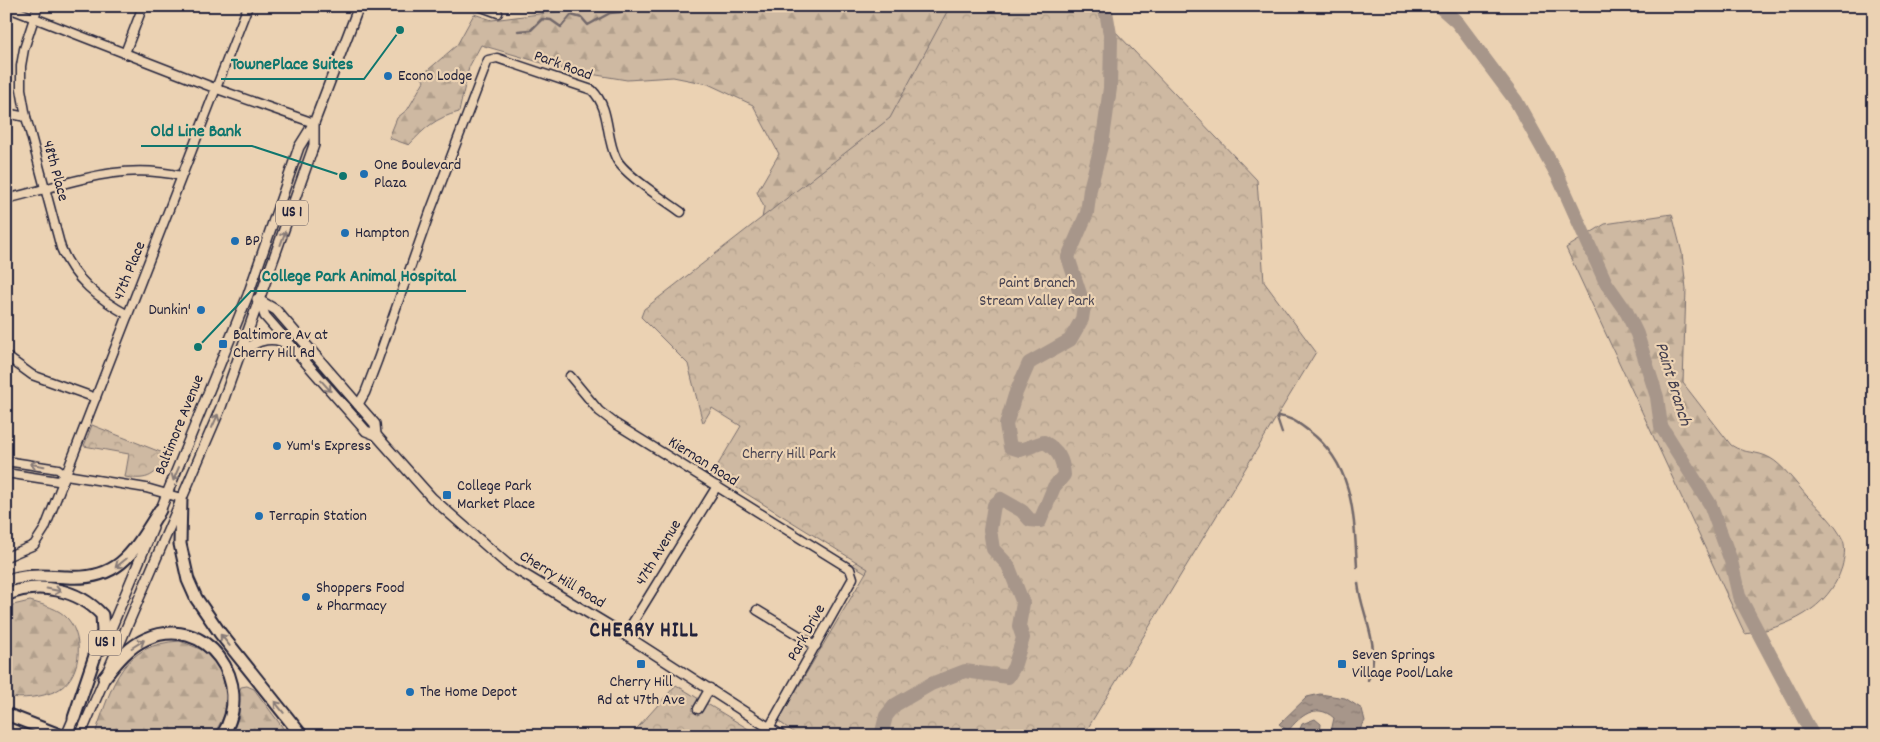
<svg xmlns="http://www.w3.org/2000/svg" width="1880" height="742" viewBox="0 0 1880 742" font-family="Dekko,sans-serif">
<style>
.forest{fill:url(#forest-firs);stroke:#786e6e}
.park{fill:url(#park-crowns);stroke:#786e6e}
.water{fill:url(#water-ripples);stroke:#72686a}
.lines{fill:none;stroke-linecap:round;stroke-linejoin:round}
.stream{stroke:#72686a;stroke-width:2.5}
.river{stroke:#a7968a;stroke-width:14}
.minor-casing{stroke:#22223b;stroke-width:11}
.major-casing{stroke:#22223b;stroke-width:12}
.highway-casing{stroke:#22223b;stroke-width:15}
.minor{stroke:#ebd2b3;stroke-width:8}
.major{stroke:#ebd2b3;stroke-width:9}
.highway{stroke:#ebd2b3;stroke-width:11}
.oneway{stroke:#867a77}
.poi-dot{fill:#1f6fb2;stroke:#ebd2b3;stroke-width:2}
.labels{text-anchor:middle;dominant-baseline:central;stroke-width:4.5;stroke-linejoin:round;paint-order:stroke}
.shield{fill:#ebd2b3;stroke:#5e575f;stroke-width:1}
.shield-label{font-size:15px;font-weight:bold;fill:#22223b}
.street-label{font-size:16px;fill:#22223b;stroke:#ebd2b3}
.poi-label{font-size:16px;fill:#22223b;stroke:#ebd2b3;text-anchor:start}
.park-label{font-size:16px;fill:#444050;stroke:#ebd2b3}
.water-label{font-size:18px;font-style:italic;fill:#433f4f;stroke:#ebd2b3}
.district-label{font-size:21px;font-weight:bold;letter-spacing:1px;fill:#22223b;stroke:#ebd2b3}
.leader{fill:none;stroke:#0f766e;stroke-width:2}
.callout-dot{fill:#0f766e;stroke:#ebd2b3;stroke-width:2}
.callout-label{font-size:18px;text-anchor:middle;font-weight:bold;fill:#0f766e;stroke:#ebd2b3;stroke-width:4.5;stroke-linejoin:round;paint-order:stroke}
</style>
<defs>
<pattern id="forest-firs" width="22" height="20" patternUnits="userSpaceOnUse" patternTransform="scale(1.25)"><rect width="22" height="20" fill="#ceb9a2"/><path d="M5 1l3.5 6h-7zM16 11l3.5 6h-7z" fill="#b19f8c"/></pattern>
<pattern id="park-crowns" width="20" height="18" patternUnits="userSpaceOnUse" patternTransform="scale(1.25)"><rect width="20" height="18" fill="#ceb9a2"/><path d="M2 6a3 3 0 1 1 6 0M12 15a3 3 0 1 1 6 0" fill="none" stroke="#b19f8c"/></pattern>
<pattern id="water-ripples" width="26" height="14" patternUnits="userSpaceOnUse" patternTransform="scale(1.25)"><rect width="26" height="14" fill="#a7968a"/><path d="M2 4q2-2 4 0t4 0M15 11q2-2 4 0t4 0" fill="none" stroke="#887a72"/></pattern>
</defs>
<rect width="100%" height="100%" fill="#ebd2b3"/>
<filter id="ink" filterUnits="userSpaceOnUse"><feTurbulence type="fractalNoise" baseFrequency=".02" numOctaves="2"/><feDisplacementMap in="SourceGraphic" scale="10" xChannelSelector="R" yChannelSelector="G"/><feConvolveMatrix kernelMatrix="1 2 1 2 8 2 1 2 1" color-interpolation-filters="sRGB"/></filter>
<g filter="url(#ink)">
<g class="forest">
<path d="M602 6H1091L1164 84 868 574 853 565 874 541 760 230 764 207 757 192 779 154 753 105 708 84 673 77 627 80 566 70 481 45 469 67 459 112C435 118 425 128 409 145L389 138 397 118 408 109 424 81 421 76 457 45 474 14 492 20Z"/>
<path d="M1672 214 1682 253 1686 289 1683 383 1731 445C1746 455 1756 450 1770 458 1782 464 1798 486 1807 496 1820 510 1835 523 1843 540 1846 548 1844 559 1842 567 1829 610 1786 628 1745 634L1566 248 1605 224Z"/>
<path d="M30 601C43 605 59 608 68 619 85 639 81 679 56 691 42 697 22 700 6 696V609L13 605Z"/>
<path d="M180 641C192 646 210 651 217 663 220 666 221 673 223 677 232 701 226 716 212 736H104L96 731C113 683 122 644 180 641Z"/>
<path d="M247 686 254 689 289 736H231L239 716V692L241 687Z"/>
</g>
<g class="park">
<path d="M950 6H1091L1257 180 1264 282 1316 352 1083 736H799L778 721 868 569 713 473 741 426 712 408 703 423 688 364 641 317 644 309 652 303 890 118Z"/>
<path d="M92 425 168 455C155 476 149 481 125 477L129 454 84 446Z"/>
<path d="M676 685 760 736H630Z"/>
</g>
<g class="water">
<path d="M1320 694 1345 698 1362 709 1365 721 1356 736H1330L1334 718C1316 702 1300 716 1288 731L1279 724 1307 697Z"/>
<path d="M1315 719 1321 724 1320 736H1297L1302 724Z"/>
</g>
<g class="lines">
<g class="stream">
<path d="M639 6H651"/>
<path d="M518 31 531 30 542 19 551 20 561 27 571 15 582 18 588 25 610 13 620 12 626 6"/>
<path d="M1282 433 1277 418 1278 416C1291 417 1298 423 1309 431 1354 465 1354 515 1357 567"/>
<path d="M1358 583C1361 615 1383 647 1368 680"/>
</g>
<g class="river">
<path d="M1439 6 1457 22 1516 101 1558 176 1606 283 1627 313 1637 334 1657 397 1661 426 1710 504 1731 561 1739 596 1813 736"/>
<path d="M881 736 886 716 895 705 931 684 965 671 1008 677 1014 667 1023 638 1019 626 1023 603 1008 565 993 549 990 530 994 505 1001 499 1022 511 1030 520 1040 521 1054 487 1064 475C1063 459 1058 450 1044 442L1020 450 1010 447 1006 425 1015 395 1029 363 1070 340 1082 319 1084 306 1068 257 1087 213 1090 189 1103 138 1110 88 1111 40 1105 6"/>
</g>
<g class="minor-casing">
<g id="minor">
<path d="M38 6 24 49 21 66V89L26 117 61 248C74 279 99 299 128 315"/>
<path d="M479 6 498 13"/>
<path d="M6 7 217 89 314 123"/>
<path d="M125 53 143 6"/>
<path d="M6 113 26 117"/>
<path d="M6 199C66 185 118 161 181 176"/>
<path d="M6 356 32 375 96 398"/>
<path d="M570 376 599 411 616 424 850 569 853 578 769 728"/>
<path d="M358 405 365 393 378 359 430 212 488 60 497 58 592 90C611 109 605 136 616 158 623 174 666 201 681 212"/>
<path d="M6 461 58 469 66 475 146 488 181 498"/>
<path d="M6 473 58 481 64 476"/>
<path d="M6 557 34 545 45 528 248 6"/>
<path d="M757 610 816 646"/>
<path d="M625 635 717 486"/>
<path d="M698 709 710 688"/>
</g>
</g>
<g class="major-casing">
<g id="major">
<path d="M257 299 276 310 375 424 376 435"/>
<path d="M260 301 265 316 366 431 376 435 432 498 507 564 625 635 782 736"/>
<path d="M245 351C256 339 276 335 289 346"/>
<path d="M158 516 248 295 299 147 314 123 359 6"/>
<path d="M102 650 153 528"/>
<path d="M66 736 76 713"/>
<path d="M80 736 221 407 314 145V124"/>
</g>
</g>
<g class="highway-casing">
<g id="highway">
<path d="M181 498 180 544 188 580 196 598 220 633 302 736"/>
<path d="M6 581C27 574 45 576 67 577 121 581 135 549 160 510"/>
<path d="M6 595C38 581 78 589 102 615L103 632 74 718"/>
<path d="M104 678C116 663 128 647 146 639 206 612 256 683 222 736"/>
<path d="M6 714 62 736"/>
</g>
</g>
<use href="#minor" class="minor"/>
<use href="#major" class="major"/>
<use href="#highway" class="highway"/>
</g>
<defs><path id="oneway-shaft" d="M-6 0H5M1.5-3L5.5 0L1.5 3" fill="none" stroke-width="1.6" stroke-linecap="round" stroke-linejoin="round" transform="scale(1.25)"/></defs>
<g class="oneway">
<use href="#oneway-shaft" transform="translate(283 238) rotate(-70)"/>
<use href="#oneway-shaft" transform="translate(326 386) rotate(48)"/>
<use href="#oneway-shaft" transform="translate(215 421) rotate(-66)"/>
<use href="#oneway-shaft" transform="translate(37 465) rotate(-171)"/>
<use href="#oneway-shaft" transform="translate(176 474) rotate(113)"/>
<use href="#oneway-shaft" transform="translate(121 563) rotate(141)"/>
<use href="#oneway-shaft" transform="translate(54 590) rotate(11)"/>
<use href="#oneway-shaft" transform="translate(225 640) rotate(-129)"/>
<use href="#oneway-shaft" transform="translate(138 644) rotate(-32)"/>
<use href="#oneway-shaft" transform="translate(279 707) rotate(-129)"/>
</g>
</g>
<g class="poi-dot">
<circle cx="388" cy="76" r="5"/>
<circle cx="364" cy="174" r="5"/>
<circle cx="345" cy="233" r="5"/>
<circle cx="235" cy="241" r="5"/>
<circle cx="201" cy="310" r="5"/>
<rect x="218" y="339" width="10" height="10" rx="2.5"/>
<circle cx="277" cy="446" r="5"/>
<rect x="442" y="490" width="10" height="10" rx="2.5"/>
<circle cx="259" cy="516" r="5"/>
<circle cx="306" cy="597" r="5"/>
<rect x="636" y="659" width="10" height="10" rx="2.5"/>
<rect x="1337" y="659" width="10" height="10" rx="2.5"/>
<circle cx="410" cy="692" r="5"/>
</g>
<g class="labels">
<g class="shield">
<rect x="276" y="200.5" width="32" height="25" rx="4"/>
<rect x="89" y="630.5" width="32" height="25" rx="4"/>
</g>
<g class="shield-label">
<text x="292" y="213">US 1</text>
<text x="105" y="643">US 1</text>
</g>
<g class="street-label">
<text transform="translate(563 66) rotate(20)">Park Road</text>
<text transform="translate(55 171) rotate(75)">48th Place</text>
<text transform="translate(130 271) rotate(-68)">47th Place</text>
<text transform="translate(180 425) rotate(-68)">Baltimore Avenue</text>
<text transform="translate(703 462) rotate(32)">Kiernan Road</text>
<text transform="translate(659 553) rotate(-59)">47th Avenue</text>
<text transform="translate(562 580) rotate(31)">Cherry Hill Road</text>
<text transform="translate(807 633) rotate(-61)">Park Drive</text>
</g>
<g class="poi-label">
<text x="398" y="76">Econo Lodge</text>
<text x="374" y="165">One Boulevard<tspan x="374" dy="18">Plaza</tspan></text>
<text x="355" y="233">Hampton</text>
<text x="245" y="241">BP</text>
<text x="191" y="310" text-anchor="end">Dunkin'</text>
<text x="233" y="335">Baltimore Av at<tspan x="233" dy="18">Cherry Hill Rd</tspan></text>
<text x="287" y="446">Yum's Express</text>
<text x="457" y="486">College Park<tspan x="457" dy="18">Market Place</tspan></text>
<text x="269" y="516">Terrapin Station</text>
<text x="316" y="588">Shoppers Food<tspan x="316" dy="18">&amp; Pharmacy</tspan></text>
<text x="1352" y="655">Seven Springs<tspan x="1352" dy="18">Village Pool/Lake</tspan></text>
<text x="641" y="682" text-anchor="middle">Cherry Hill<tspan x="641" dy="18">Rd at 47th Ave</tspan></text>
<text x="420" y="692">The Home Depot</text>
</g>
<g class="park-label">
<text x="1037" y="283">Paint Branch<tspan x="1037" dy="18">Stream Valley Park</tspan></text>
<text x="789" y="454">Cherry Hill Park</text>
</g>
<g class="water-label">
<text transform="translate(1672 384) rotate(73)">Paint Branch</text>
</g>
<g class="district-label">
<text x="644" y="632">CHERRY HILL</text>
</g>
</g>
<path class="leader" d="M400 30L364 79H221M343 176L252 146H141M198 347L251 291H466"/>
<g class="callout-dot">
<circle cx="400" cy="30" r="5"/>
<circle cx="343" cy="176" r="5"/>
<circle cx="198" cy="347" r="5"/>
</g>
<g class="callout-label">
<text x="292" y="69">TownePlace Suites</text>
<text x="196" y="136">Old Line Bank</text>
<text x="359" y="281">College Park Animal Hospital</text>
</g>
<rect width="1880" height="742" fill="none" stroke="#ebd2b3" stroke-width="25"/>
<rect x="12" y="12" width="1855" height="717" fill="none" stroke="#22223b" stroke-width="2" filter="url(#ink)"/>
</svg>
